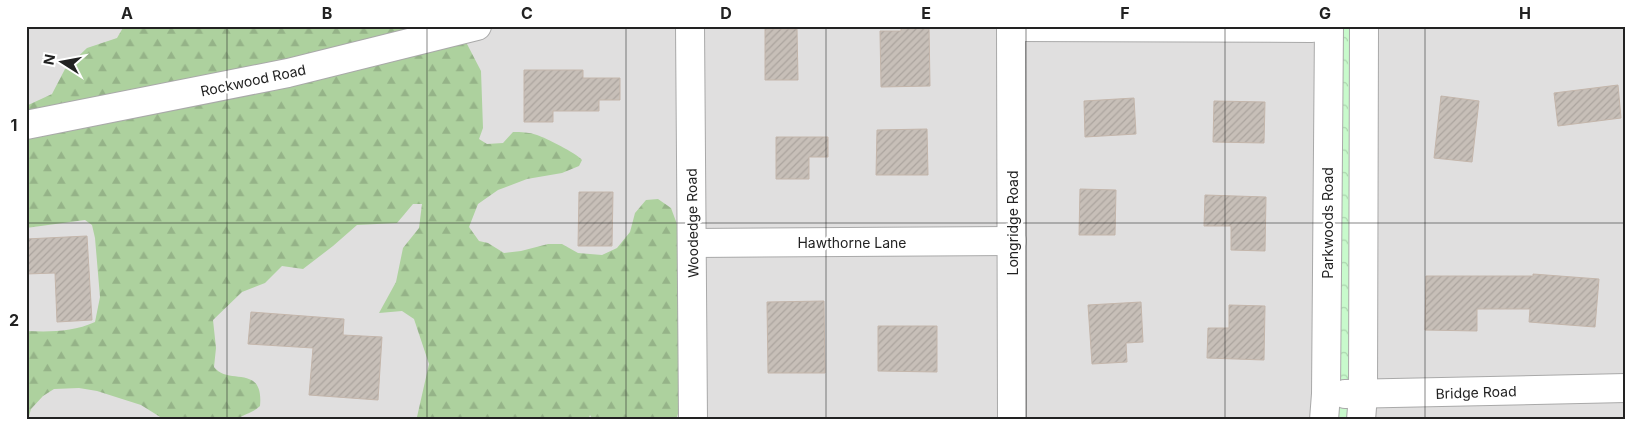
<svg xmlns="http://www.w3.org/2000/svg" width="1652" height="446" viewBox="0 0 1652 446" font-family="Inter,sans-serif">
<style>
.residential{fill:#e0dfdf}
.forest{fill:url(#forest-firs)}
.park{fill:url(#park-crowns)}
.building{fill:url(#building-hatch);stroke:#c4b6ab}
.lines{fill:none;stroke-linecap:round;stroke-linejoin:round}
.minor-casing{stroke:#a9a9a9;stroke-width:30}
.minor{stroke:#fff;stroke-width:28}
.grid{fill:none;stroke:#222;stroke-width:1;stroke-opacity:0.55}
.labels{text-anchor:middle;dominant-baseline:central;stroke-width:5;stroke-linejoin:round;paint-order:stroke}
.street-label{font-size:14px;fill:#222;stroke:#fff}
.neatline{fill:none;stroke:#222;stroke-width:2}
.grid-label{font-size:16px;text-anchor:middle;font-weight:bold;fill:#222}
</style>
<defs>
<pattern id="forest-firs" width="22" height="20" patternUnits="userSpaceOnUse" patternTransform="scale(1.25)"><rect width="22" height="20" fill="#add19e"/><path d="M5 1l3.5 6h-7zM16 11l3.5 6h-7z" fill="#95b388"/></pattern>
<pattern id="park-crowns" width="20" height="18" patternUnits="userSpaceOnUse" patternTransform="scale(1.25)"><rect width="20" height="18" fill="#c8facc"/><path d="M2 6a3 3 0 1 1 6 0M12 15a3 3 0 1 1 6 0" fill="none" stroke="#acd6af"/></pattern>
<pattern id="building-hatch" width="6" height="6" patternUnits="userSpaceOnUse" patternTransform="scale(1.25)"><rect width="6" height="6" fill="#c7bfb8"/><path d="M-1 1l2-2M0 6l6-6M5 7l2-2" fill="none" stroke="#aba49e"/></pattern>
</defs>
<rect width="100%" height="100%" fill="#f2efe9"/>
<rect class="residential" x="26" y="26" width="1600" height="394"/>
<path class="forest" d="M124 26H437L442 35 467 44 481 71 483 128 479 139 487 144 503 143 513 132C521 132 529 132 537 135 546 138 576 153 582 160L579 166 562 173 527 179 498 190 478 204 469 227 479 241 488 243 504 253 521 251 548 244H562L578 253 602 255 617 248 630 232 635 213 646 200 658 199 671 208 681 235 693 366 676 420H593L590 415 588 420H413L417 417 429 364 414 319 402 311 379 313 396 282 403 248 419 228 422 204H413L397 223 357 225 333 246 303 269 282 266 265 283 242 292 213 320 216 348 214 367C228 386 264 363 260 406 253 413 244 414 236 420H165L141 405 97 391 79 388 54 389 43 396 31 409 28 420H26V331C50 332 73 332 95 322L100 297 95 238 92 225 85 220 26 228V106L52 94 65 69 87 48 117 38Z"/>
<path class="park" d="M1329 26H1364L1361 420H1324Z"/>
<g class="building">
<path d="M901 26H929L930 86 881 87 880 31H901Z"/>
<path d="M765 29H797L798 80H765Z"/>
<path d="M524 70H583V78H620V100H599V111H553V122H524Z"/>
<path d="M1618 85 1621 118 1558 126 1554 93Z"/>
<path d="M1441 96 1479 101 1472 162 1434 158Z"/>
<path d="M1134 98 1136 134 1085 137 1084 101Z"/>
<path d="M1214 101 1265 102 1264 143 1213 142Z"/>
<path d="M927 129 928 175H876L877 130Z"/>
<path d="M776 137H828V157H809V179H776Z"/>
<path d="M1080 189 1116 190 1115 235H1079Z"/>
<path d="M579 192H613L612 246H578Z"/>
<path d="M1205 195 1266 197 1265 251 1231 250V226H1204Z"/>
<path d="M87 236 92 320 57 322 55 273 26 274V239Z"/>
<path d="M1533 274 1599 279 1595 327 1529 322 1530 309H1477V331L1425 330 1426 276H1533Z"/>
<path d="M824 301 825 373H768L767 302Z"/>
<path d="M1141 302 1143 342 1126 343 1127 362 1092 364 1088 305Z"/>
<path d="M1229 305 1265 306 1264 360 1207 358 1208 328H1229Z"/>
<path d="M251 312 344 319 343 335 382 337 378 400 309 395 313 348 248 344Z"/>
<path d="M878 326H937V372L878 371Z"/>
</g>
<g class="lines">
<g class="minor-casing">
<g id="minor">
<path d="M690 26 693 420"/>
<path d="M1011 26 1012 420"/>
<path d="M1011 27 1312 28 1314 26"/>
<path d="M26 125 288 73 477 26"/>
<path d="M693 243 1012 241"/>
<path d="M1345 394 1626 388"/>
<path d="M1324 420 1326 394 1329 26"/>
<path d="M1361 420 1363 395 1364 26"/>
</g>
</g>
<use href="#minor" class="minor"/>
</g>
<path class="grid" d="M227 26V420M427 26V420M626 26V420M826 26V420M1026 26V420M1225 26V420M1425 26V420M26 223H1626"/>
<g class="labels">
<g class="street-label">
<text transform="translate(253 80) rotate(-12)">Rockwood Road</text>
<text transform="translate(692 223) rotate(-91)">Woodedge Road</text>
<text transform="translate(1012 223) rotate(-90)">Longridge Road</text>
<text transform="translate(1327 223) rotate(-90)">Parkwoods Road</text>
<text x="852" y="242">Hawthorne Lane</text>
<text transform="translate(1476 392) rotate(-2)">Bridge Road</text>
</g>
</g>
<rect width="1652" height="446" fill="none" stroke="#ffffff" stroke-width="55"/>
<g transform="translate(62 62) rotate(281)" stroke="#ffffff" stroke-width="4" paint-order="stroke">
<path d="M0-4L9 19L0 12L-9 19Z" fill="#222222"/>
<text y="-8" font-size="14" font-weight="bold" text-anchor="middle" fill="#222222">N</text>
</g>
<rect x="28" y="28" width="1596" height="390" class="neatline"/>
<g class="grid-label">
<text x="127" y="19">A</text>
<text x="327" y="19">B</text>
<text x="527" y="19">C</text>
<text x="726" y="19">D</text>
<text x="926" y="19">E</text>
<text x="1125" y="19">F</text>
<text x="1325" y="19">G</text>
<text x="1525" y="19">H</text>
<text x="14" y="131">1</text>
<text x="14" y="326">2</text>
</g>
</svg>
